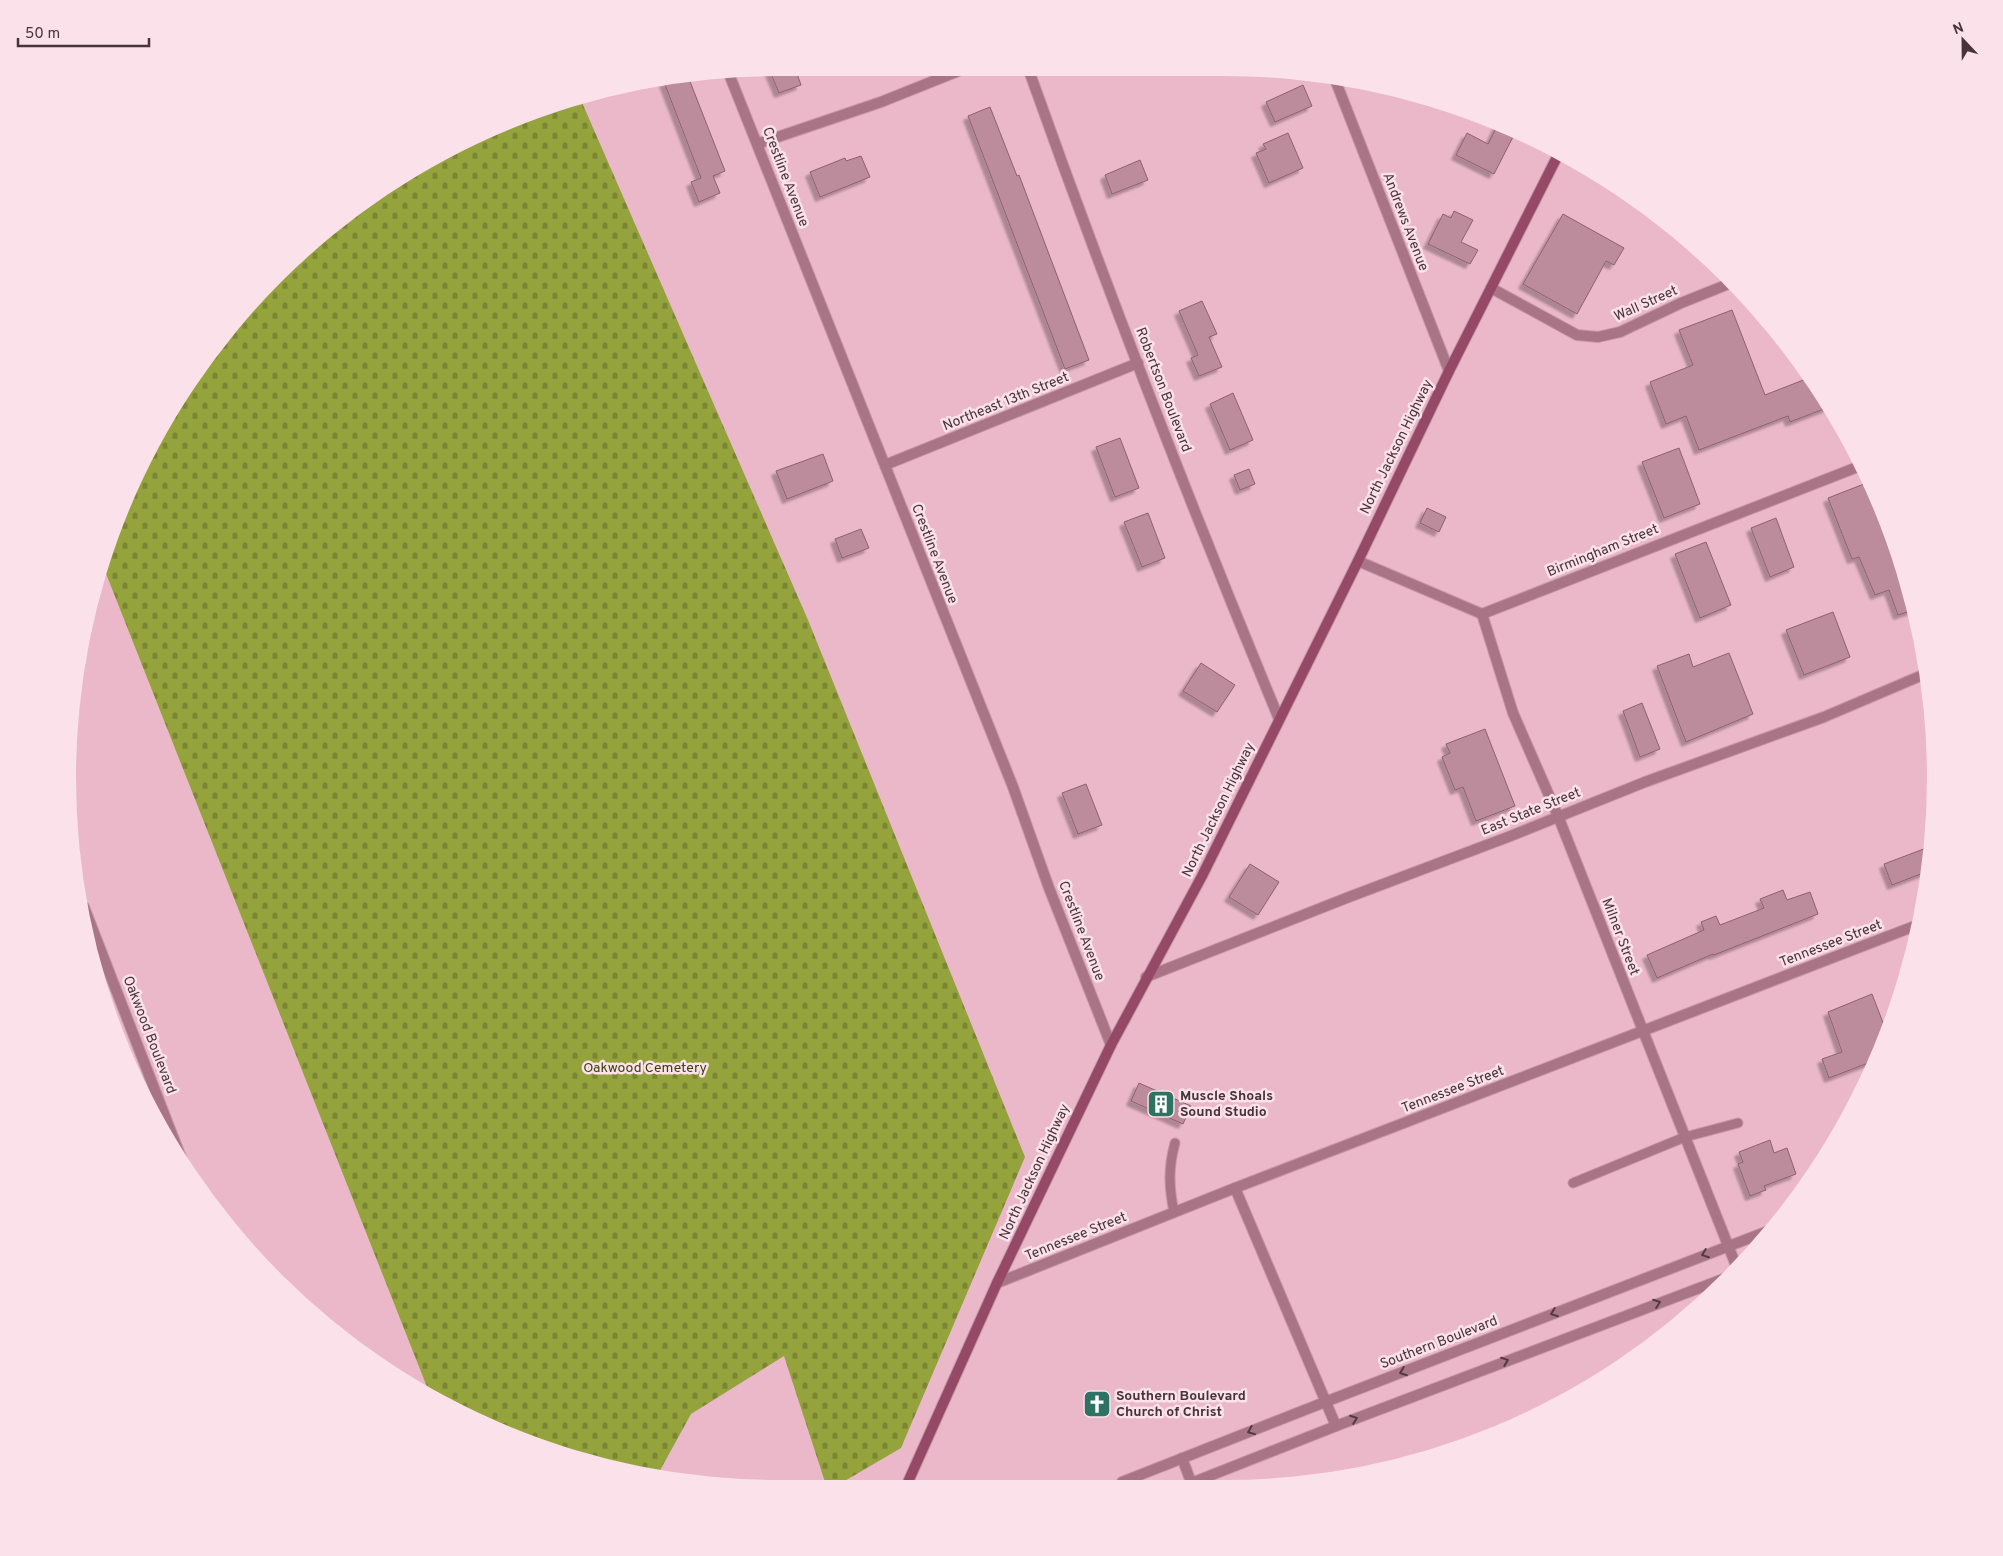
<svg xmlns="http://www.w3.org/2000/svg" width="2003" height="1556" viewBox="0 0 2003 1556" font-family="Overpass,sans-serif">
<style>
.cemetery{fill:url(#cemetery-stones)}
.building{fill:#bc8c9c;stroke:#8d606f;filter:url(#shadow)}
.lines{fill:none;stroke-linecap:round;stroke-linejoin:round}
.service-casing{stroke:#c498a7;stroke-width:11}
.minor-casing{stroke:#c498a7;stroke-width:12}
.secondary-casing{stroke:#c498a7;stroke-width:12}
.service{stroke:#aa7487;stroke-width:9}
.minor{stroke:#aa7487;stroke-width:10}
.secondary{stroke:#964967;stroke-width:10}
.oneway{stroke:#523a42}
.labels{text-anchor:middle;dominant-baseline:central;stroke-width:5;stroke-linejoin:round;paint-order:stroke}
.street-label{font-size:14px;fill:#48333a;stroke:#fbe1e9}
.park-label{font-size:14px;fill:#394108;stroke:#fbe1e9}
.poi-label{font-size:14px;font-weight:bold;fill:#48333a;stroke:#fbe1e9;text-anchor:start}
</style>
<defs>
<pattern id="cemetery-stones" width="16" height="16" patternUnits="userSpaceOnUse" patternTransform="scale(1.25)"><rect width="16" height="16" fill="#94a33c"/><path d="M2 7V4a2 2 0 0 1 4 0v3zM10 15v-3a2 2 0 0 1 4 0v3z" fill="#7b8533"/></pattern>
<filter id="shadow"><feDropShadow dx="-4.5" dy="4.5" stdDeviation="1" flood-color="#0004"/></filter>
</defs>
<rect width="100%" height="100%" fill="#ebb8c9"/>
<path class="cemetery" d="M580 98 808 620 1025 1157 901 1448 843 1482H825L784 1356 691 1414 657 1476 549 1451 429 1392 103 566 163 423 275 276 423 163Z"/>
<g class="building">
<path d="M778 68H795L801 85 779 93 769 69Z"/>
<path d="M689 79 725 171 713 176 720 193 699 202 691 182 701 178 664 82Z"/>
<path d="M1303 85 1312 106 1275 122 1266 102Z"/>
<path d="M990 107 1017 176 1019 175 1089 360 1065 369 968 116Z"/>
<path d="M1498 124 1516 131 1494 174 1456 155 1467 133 1488 144Z"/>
<path d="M1288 133 1303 168 1269 183 1256 153 1266 149 1263 144Z"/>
<path d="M861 156 870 177 820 197 810 172 845 158 846 161Z"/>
<path d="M1140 160 1148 180 1112 194 1105 175Z"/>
<path d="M1454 211 1473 220 1461 242 1478 250 1470 264 1428 244 1443 214 1451 218Z"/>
<path d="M1563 214 1624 248 1614 265 1606 261 1577 314 1523 284Z"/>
<path d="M1202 301 1217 334 1209 337 1222 367 1199 376 1191 358 1198 355 1179 311Z"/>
<path d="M1732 310 1765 395 1811 377 1829 407 1790 422 1788 416 1699 450 1686 416 1666 424 1650 382 1693 365 1679 330Z"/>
<path d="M1233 393 1253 440 1230 450 1210 404Z"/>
<path d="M1120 438 1139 488 1115 497 1096 447Z"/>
<path d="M1679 448 1700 504 1664 518 1642 462Z"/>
<path d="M823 454 833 481 787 499 776 471Z"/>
<path d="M1249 469 1255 484 1240 490 1234 475Z"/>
<path d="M1869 482 1882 506 1913 610 1898 615 1889 590 1875 595 1859 557 1852 559 1828 498Z"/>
<path d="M1427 508 1446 517 1439 532 1420 523Z"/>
<path d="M1148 513 1165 558 1142 567 1124 522Z"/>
<path d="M1776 518 1794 567 1770 577 1751 528Z"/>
<path d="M861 529 869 548 842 558 835 539Z"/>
<path d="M1706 542 1731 605 1700 618 1675 554Z"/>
<path d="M1833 612 1850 657 1804 675 1786 630Z"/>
<path d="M1729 653 1753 714 1686 742 1657 666 1689 654 1693 667Z"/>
<path d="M1201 663 1235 685 1217 712 1183 691Z"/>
<path d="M1642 703 1660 749 1640 757 1623 711Z"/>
<path d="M1485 729 1515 806 1476 821 1463 787 1455 790 1442 757 1450 753 1446 744Z"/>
<path d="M1086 784 1102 825 1078 834 1062 793Z"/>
<path d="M1929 847 1926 872 1892 885 1884 864Z"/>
<path d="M1250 864 1279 882 1258 915 1229 897Z"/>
<path d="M1783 890 1787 900 1810 892 1818 914 1714 955 1713 954 1657 978 1647 955 1704 930 1701 922 1716 916 1720 925 1764 908 1760 899Z"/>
<path d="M1872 994 1887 1033 1881 1050 1876 1060 1829 1078 1822 1059 1842 1052 1828 1012Z"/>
<path d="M1139 1083 1191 1106 1183 1124 1131 1101Z"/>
<path d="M1770 1140 1774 1153 1787 1148 1796 1174 1764 1186 1766 1190 1750 1196 1738 1164 1743 1162 1739 1152Z"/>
</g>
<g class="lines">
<g class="service-casing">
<g id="service">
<path d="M1573 1183 1685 1137 1738 1123"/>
<path d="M1174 1212C1169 1188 1168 1168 1175 1143"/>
</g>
</g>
<g class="minor-casing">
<g id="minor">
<path d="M1028 68C1106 287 1190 504 1279 719"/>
<path d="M729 74 1013 787 1049 888 1111 1045"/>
<path d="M1336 82 1449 371"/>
<path d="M757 144 881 102 966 68"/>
<path d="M1491 288 1577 335 1598 337 1620 332 1681 303 1731 283"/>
<path d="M885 465 1138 363"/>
<path d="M1358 561 1482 614 1860 466"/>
<path d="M1482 614 1513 713 1558 816 1737 1268"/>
<path d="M84 907 187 1173"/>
<path d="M1146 977 1349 897 1508 837 1645 782 1824 717 1925 674"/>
<path d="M1235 1188 1336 1426"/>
<path d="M997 1283 1235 1188 1920 924"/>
<path d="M1182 1458 1191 1482"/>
<path d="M1122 1482 1325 1402 1768 1231"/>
<path d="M1194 1482 1336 1426 1731 1276"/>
</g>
</g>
<g class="secondary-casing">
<path id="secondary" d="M908 1482 997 1283 1111 1045 1202 876 1358 561 1449 371 1559 153"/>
</g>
<use href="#service" class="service"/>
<use href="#minor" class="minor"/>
<use href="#secondary" class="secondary"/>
</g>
<defs><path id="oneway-chevron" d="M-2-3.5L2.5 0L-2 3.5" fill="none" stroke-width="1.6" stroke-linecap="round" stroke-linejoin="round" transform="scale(1.25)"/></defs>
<g class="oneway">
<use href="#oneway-chevron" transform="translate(1705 1254) rotate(159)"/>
<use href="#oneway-chevron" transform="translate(1657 1303) rotate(-20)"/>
<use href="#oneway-chevron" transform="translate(1554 1313) rotate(159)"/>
<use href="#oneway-chevron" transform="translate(1505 1361) rotate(-21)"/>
<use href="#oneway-chevron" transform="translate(1403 1372) rotate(159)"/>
<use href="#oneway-chevron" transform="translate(1354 1419) rotate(-21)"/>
<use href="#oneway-chevron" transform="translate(1251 1431) rotate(158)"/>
</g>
<defs>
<g id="building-square" transform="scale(1.4375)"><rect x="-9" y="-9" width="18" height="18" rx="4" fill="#2e7263" stroke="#fbe1e9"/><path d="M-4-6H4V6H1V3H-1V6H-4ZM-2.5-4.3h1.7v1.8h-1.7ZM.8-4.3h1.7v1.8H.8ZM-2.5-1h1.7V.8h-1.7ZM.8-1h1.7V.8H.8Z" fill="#fff"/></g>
<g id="church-square" transform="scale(1.4375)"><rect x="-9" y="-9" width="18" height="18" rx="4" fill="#2e7263" stroke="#fbe1e9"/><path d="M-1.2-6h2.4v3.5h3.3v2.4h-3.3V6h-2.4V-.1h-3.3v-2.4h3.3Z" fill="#fff"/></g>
</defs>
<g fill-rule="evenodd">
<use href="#building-square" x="1161" y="1104"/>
<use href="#church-square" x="1097" y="1404"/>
</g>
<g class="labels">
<g class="street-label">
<text transform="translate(785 177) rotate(69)">Crestline Avenue</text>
<text transform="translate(1405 222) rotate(69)">Andrews Avenue</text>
<text transform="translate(1646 304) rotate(-24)">Wall Street</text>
<text transform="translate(1163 390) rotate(69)">Robertson Boulevard</text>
<text transform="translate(1006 402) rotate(-22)">Northeast 13th Street</text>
<text transform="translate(1397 447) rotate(-64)">North Jackson Highway</text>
<text transform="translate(1603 551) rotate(-22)">Birmingham Street</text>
<text transform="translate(934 554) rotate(69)">Crestline Avenue</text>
<text transform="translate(1219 810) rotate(-64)">North Jackson Highway</text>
<text transform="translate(1531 812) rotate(-22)">East State Street</text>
<text transform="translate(1081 931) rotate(69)">Crestline Avenue</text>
<text transform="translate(1620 937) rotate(69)">Milner Street</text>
<text transform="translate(1831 944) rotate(-21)">Tennessee Street</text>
<text transform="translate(149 1035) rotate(69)">Oakwood Boulevard</text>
<text transform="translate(1453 1090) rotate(-21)">Tennessee Street</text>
<text transform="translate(1035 1172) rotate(-65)">North Jackson Highway</text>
<text transform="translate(1076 1237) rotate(-22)">Tennessee Street</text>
<text transform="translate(1439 1343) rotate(-21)">Southern Boulevard</text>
</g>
<g class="park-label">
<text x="645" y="1068">Oakwood Cemetery</text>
</g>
<g class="poi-label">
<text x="1180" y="1096">Muscle Shoals<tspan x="1180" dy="16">Sound Studio</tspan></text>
<text x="1116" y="1396">Southern Boulevard<tspan x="1116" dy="16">Church of Christ</tspan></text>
</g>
</g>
<path d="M0 0H2003V1556H0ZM778 76H1225A702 702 0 0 1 1927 778V778A702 702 0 0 1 1225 1480H778A702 702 0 0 1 76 778V778A702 702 0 0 1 778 76Z" fill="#fbe1e9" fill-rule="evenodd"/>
<g transform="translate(1963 40) rotate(338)" stroke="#fbe1e9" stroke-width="4" paint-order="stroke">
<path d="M0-4L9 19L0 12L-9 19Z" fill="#48333a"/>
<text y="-8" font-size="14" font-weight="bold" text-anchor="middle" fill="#48333a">N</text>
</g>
<path d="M18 38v8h131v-8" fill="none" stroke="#48333a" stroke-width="2.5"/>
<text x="25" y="38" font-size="15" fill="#48333a" stroke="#fbe1e9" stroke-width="4" paint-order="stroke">50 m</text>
</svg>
